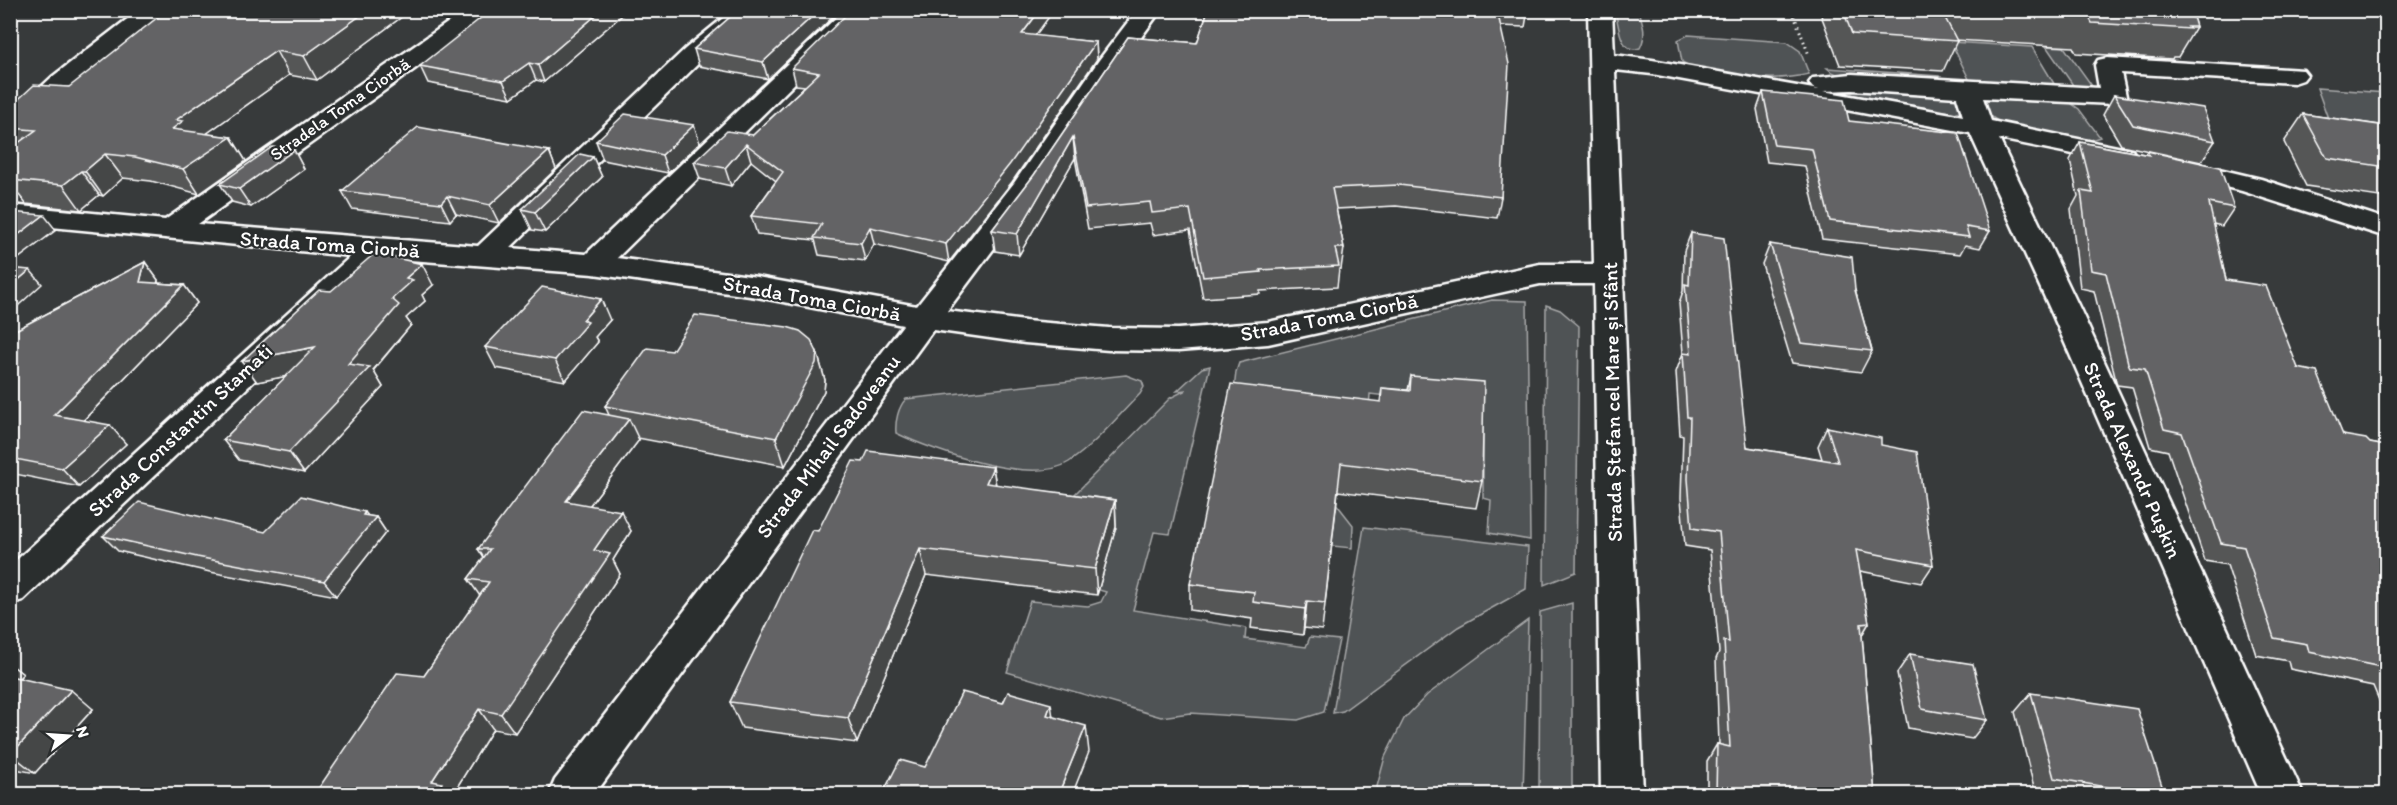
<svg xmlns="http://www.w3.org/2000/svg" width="2397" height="805" viewBox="0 0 2397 805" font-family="Itim,sans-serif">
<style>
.green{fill:#505354;stroke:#a8a9aa;stroke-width:1.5}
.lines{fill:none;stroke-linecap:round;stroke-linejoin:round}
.minor-casing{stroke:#fff;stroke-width:5}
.path{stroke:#fff;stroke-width:3;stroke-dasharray:1.5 4;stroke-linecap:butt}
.minor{fill:#2a2d2e;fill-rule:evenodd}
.wall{fill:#555657;stroke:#fff;stroke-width:1.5}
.shaded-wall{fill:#454647;stroke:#fff;stroke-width:1.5}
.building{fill:#636465;stroke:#fff;stroke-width:1.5}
.labels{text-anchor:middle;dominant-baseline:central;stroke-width:4.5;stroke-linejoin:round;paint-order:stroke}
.far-street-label{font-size:18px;fill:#fff;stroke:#2a2d2e}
.street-label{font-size:21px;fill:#fff;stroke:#2a2d2e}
</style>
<rect width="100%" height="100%" fill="#373a3b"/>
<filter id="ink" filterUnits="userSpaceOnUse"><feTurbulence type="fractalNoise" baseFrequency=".0167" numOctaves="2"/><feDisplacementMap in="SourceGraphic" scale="12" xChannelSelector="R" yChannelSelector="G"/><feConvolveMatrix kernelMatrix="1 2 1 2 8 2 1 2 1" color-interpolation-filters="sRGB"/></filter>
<g filter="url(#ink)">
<g class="green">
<path d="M1615 11H1639C1643 24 1647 35 1640 48 1619 55 1619 24 1615 11Z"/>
<path d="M1688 35 1787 42 1800 51 1809 74C1779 82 1707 78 1682 62L1678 40Z"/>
<path d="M1951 42 2032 47 2056 87 1975 83 1969 79Z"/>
<path d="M2046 46 2064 47 2095 90 2075 88Z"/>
<path d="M1827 68 1939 76V81C1913 80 1846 86 1827 68Z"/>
<path d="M2317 88 2386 93V143L2334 135Z"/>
<path d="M1846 89 1952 95 1960 101V111L1955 113 1849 94Z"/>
<path d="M1988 97 2069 102 2079 109 2100 137 2091 140 2004 125C1992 118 1986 114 1982 100Z"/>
<path d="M1492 300 1527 301 1530 540 1489 533 1491 500 1483 498V407L1370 394 1368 421 1232 408 1236 372 1239 363Z"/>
<path d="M1546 305 1560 310 1579 326 1576 572 1544 585Z"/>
<path d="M1210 366 1170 534 1154 532 1133 610 1246 628 1245 639 1306 647 1310 637 1339 640 1324 712 1298 720 1190 713 1161 717 1007 672 1030 601 1088 606 1101 602 1106 592 1099 590 1071 498 1170 398 1186 390 1177 391 1202 368Z"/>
<path d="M1126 375 1142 381 1144 387 1140 394C1117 417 1096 444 1069 462 1033 486 933 451 896 433 895 422 898 407 906 399Z"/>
<path d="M1335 502 1353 525 1352 548 1283 541Z"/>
<path d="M1364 527 1528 547 1526 589 1458 627 1343 711 1333 713Z"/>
<path d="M1572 603V794H1539L1540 612Z"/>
<path d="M1528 620 1523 794H1375L1385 757 1404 719 1427 695Z"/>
</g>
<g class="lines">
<g class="minor-casing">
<g id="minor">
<path d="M139 10H166L70 87 19 137 10 139V116L52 77Z"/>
<path d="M466 10H493L490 15 198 224 478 246 685 49 733 10H759L703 59 510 248 586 254 844 10H869L617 258 757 277 917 306 1014 183 1099 60 1137 10H1161L1118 69 1034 195 947 311 1025 321 1109 328 1178 329 1268 322 1540 264H1594L1588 10H1612L1614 55 1652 60 1819 90 1813 88 1809 83 1813 78 1852 74 2099 88 2095 65 2098 60 2107 58 2303 70 2307 75 2303 80 2294 83 2121 73 2126 96 2122 101 2113 104 1983 98 1991 121 2122 148 2132 150 2136 156 2132 162 2122 164 1999 139 2081 311 2303 794H2261L2051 311 1970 133 1652 74 1615 70 1643 794H1601L1594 284H1540L1268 344 1178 351 1109 350 1025 343 933 330 595 794H549L555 780 903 325 757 297 593 274 384 258 23 600 10 604V566L351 256 10 223V205L165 220ZM1852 90 1957 97 1963 116 1823 91Z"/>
<path d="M2181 160 2261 179 2386 219V237L2242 191 2171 174 2167 168 2171 162Z"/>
</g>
</g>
<path class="path" d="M1792 10 1809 55"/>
<use href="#minor" class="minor"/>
</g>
<g class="wall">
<path d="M411 10 317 80 289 75 206 134 231 137 246 161 199 194 151 181 123 178 103 196 99 195 81 210 26 204 19 195 10 194V97L15 103 69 87Z"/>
<path d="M628 10 544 82 536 80 511 98 428 83 420 66Z"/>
<path d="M738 10H840L768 79 699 66 694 49Z"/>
<path d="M1208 10H1528L1525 27 1500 26 1501 197 1497 218 1396 206 1336 209 1344 248 1341 269H1339L1337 287 1260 291V294L1203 298 1190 230 1153 235 1150 223 1088 229 1075 158 1019 255 995 251 992 230 1034 175 1128 37 1197 43Z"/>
<path d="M1819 10H2191L2196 27 2178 57H2173L2172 59 2076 53 2073 47 1956 40 1957 41 1943 71 1840 65Z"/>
<path d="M1035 36 1096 42 1097 59 1012 182 949 262 874 244 865 261 819 255 815 240 757 234 751 216 776 181 751 161 731 186 700 179 694 162 753 135 805 86 796 85 792 68Z"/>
<path d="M1763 92 1849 121 1990 231 1980 248 1965 245 1960 254 1822 239 1805 166 1767 162 1757 109Z"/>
<path d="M2114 95 2215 141 2201 162 2121 145 2103 115Z"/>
<path d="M2303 114 2386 126V198L2306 186 2284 142Z"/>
<path d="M596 141 700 143 668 173 603 160Z"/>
<path d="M2080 142 2145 154 2147 151 2234 208 2222 226 2213 224 2226 280 2298 368 2343 435 2370 443 2386 446V717L2373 686 2290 669 2288 661 2256 655 2227 565 2205 561 2168 451 2150 447 2132 387 2117 385 2116 381 2094 291 2080 288 2071 209 2078 196 2070 160Z"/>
<path d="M294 150 304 169 251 207 232 202 220 184Z"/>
<path d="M549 151 556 169 499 223 456 214 450 221 352 209 342 191Z"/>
<path d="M593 157 602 177 545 232 532 230 522 209Z"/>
<path d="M1691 233 1747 447 1822 459 1818 446 1827 427 1881 445 1933 565 1921 583 1860 571 1869 623 1862 635 1875 795H1707V761L1717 744H1719L1716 659 1719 652 1710 550 1685 546 1681 498 1683 436 1680 435 1676 372 1683 353 1679 303 1683 291 1684 251Z"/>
<path d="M1770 244 1855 290 1872 351 1861 372 1792 363 1762 264Z"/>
<path d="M145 262 158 280V283L184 285 197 303 84 420 126 444 79 487 10 473V333Z"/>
<path d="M433 285 422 295 425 301 406 318 411 325 373 371 383 387 304 473 239 460 223 440 287 376 257 382 242 361 331 291Z"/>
<path d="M610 320 595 337 598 342 565 381 496 368 485 347Z"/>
<path d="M672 351 817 352 825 380 824 391 785 466 638 438 639 440 590 505 631 531 613 560 620 574 515 733 493 729 452 795H314L424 676 480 596 468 579 484 558 478 549 609 415 605 406Z"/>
<path d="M1411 376 1482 481 1476 508 1338 491 1322 630 1304 628 1303 635 1251 628 1252 619 1190 610V584L1380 402 1382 388 1408 390Z"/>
<path d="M863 462 993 467 996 485 1115 500 1116 527 1097 595 926 575 857 743 742 728 730 702 818 531Z"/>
<path d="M368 516 376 517 386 532 336 596 210 572 118 551 103 536 265 532Z"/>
<path d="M1910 654 1987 720 1972 739 1908 728 1897 673Z"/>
<path d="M10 664 23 674 19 678 93 709 35 773 10 768Z"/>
<path d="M2031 693 2165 795H2036L2015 712Z"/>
</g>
<g class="shaded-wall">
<path d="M368 10H411L317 80 304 56Z"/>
<path d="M602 10H628L544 82 538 65Z"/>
<path d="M819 10H840L768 79 763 62Z"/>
<path d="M1040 10H1054L1024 51 1022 34Z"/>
<path d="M1096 42 1097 59 1012 182 949 262 946 244Z"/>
<path d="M276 51 289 75 196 141 172 129 176 120Z"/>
<path d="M529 63 536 80 511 98 503 81Z"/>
<path d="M10 97 17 106 10 113Z"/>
<path d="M694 125 700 143 668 173 662 155Z"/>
<path d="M231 137 246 161 199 194 183 169Z"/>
<path d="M1073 137 1075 158 1019 255 1017 234Z"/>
<path d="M746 144 751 161 731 186 725 168Z"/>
<path d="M294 150 304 169 251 207 239 189Z"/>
<path d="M549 151 556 169 499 223 490 205Z"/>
<path d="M105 154 123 178 103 196 85 171Z"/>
<path d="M593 157 602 177 545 232 535 212Z"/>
<path d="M81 171 99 195 81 210 63 185Z"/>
<path d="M447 196 456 214 450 221 441 203Z"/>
<path d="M44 215 56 230 10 265V241Z"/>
<path d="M870 227 874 244 865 261 861 243Z"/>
<path d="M145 262 158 280 154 301 140 282Z"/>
<path d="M422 264 433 285 422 295 425 301 406 318 411 325 373 370 383 387 304 473 289 452 348 364 406 278Z"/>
<path d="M30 270 42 284 10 313V287Z"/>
<path d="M184 285 197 303 71 433 54 415Z"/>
<path d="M601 299 610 320 595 337 598 342 565 381 555 360 583 320Z"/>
<path d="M315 347 329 368 257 382 242 361Z"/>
<path d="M817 352 825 380 824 391 785 466 776 438Z"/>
<path d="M629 419 639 440 577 522 566 501Z"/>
<path d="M110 425 126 444 79 487 62 468Z"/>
<path d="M993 467 997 494 986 483Z"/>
<path d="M1115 500 1116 527 1097 595 1095 569Z"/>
<path d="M621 511 631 531 613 560 620 574 515 733 501 714 594 550Z"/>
<path d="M365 512 372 521 376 517 386 532 336 596 324 581Z"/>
<path d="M920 549 926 575 857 743 848 718Z"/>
<path d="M1307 601 1304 628 1303 635 1305 609Z"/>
<path d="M10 664 23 674 10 686Z"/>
<path d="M71 690 93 709 35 773 11 754Z"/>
<path d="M1051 704 1055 730 1047 715Z"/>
<path d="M479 709 493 729 452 795H434L432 781Z"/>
<path d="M1086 726 1089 752 1072 795H1058Z"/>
</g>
<g class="building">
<path d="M167 10H368L304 56 276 51 176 120 183 121 172 129 231 137 183 169 135 157 105 154 85 171H81L63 185 10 180V178L17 173 10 172V149L36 130 10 128V107L34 85 69 87Z"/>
<path d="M491 10H602L538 65 529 63 503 81 420 66Z"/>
<path d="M738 10H819L763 62 694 49Z"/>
<path d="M851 10H1040L1022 34 1096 42 1010 164 946 244 870 227 861 243 814 238 822 224 751 216 783 172 746 144 725 168 694 162 727 131 753 135 819 73 792 68Z"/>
<path d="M1208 10H1497L1509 64 1501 197 1399 185 1332 188 1344 248H1335L1339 266 1260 270 1261 272 1203 277 1190 209 1152 213 1150 202 1086 208 1073 137 1017 234 992 230 1034 175 1128 37 1197 43Z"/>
<path d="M1843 10H1941L1957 41 1852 34Z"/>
<path d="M1981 10H2191L2196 27H2188L2190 29 2092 23 2089 17Z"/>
<path d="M1763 92 1844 100 1849 121 1958 133 1990 231 1966 227 1969 237 1830 221 1812 149 1774 145Z"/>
<path d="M2114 95 2203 108 2215 141 2133 125Z"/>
<path d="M625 114 694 125 662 155 596 141Z"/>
<path d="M2303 114 2386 126V167L2327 158Z"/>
<path d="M418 127 549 151 490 205 447 196 441 203 342 191Z"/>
<path d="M2080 142 2149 155 2147 151 2220 167 2234 208 2209 203 2226 280 2266 286 2298 368 2317 372 2343 435 2366 439 2370 443 2386 446V668L2309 652 2307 644 2274 638 2244 547 2221 543 2182 433 2164 429 2145 369 2130 367 2128 363 2106 273 2091 270 2081 191 2093 193Z"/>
<path d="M272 147 294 150 239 189 220 184Z"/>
<path d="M580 154 593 157 535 212 522 209Z"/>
<path d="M10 212 44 215 10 241Z"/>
<path d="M1691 233 1724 238 1747 447 1838 462 1827 427 1881 438V445L1917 452 1933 565 1856 550 1869 623 1861 624 1875 795H1716L1717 744 1730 747 1724 641 1729 642 1719 532 1692 528 1688 479 1690 417H1687L1683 353 1691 354 1685 284 1689 285Z"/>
<path d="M1770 244 1852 257 1855 290 1872 351 1801 343Z"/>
<path d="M375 253 422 264 406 278 413 280 392 299 399 305 348 364 370 367 289 452 223 440 315 347 242 361 319 290 331 291Z"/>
<path d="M145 262 140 282 184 285 54 415 110 425 62 468 10 458V333Z"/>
<path d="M10 268 30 270 10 287Z"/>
<path d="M542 287 601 299 583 320 588 322 555 360 485 347Z"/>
<path d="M695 315 787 327 800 331 811 340 817 352 816 363 776 438 605 406 647 348 672 351Z"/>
<path d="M1411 376 1484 382 1482 481 1341 463 1325 603 1307 601 1305 609 1253 602 1254 592 1190 584 1231 384 1381 402 1382 388 1410 391Z"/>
<path d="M583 410 629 419 566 501 621 511 594 550 610 554 501 714 479 709 432 781 442 783 434 795H314L397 673 424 676 489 582 468 579 490 549H478Z"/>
<path d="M868 451 993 467 986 483 1115 500 1095 569 920 549 848 718 730 702 812 530 818 531 853 461 863 462Z"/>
<path d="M301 496 365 512 363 515 376 517 324 581 197 557 103 536 139 502 265 532Z"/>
<path d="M1910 654 1973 664 1987 720 1922 709Z"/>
<path d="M10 676 71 690 11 754H10Z"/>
<path d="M962 692 1003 703 1008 692 1051 704 1047 715 1086 726 1058 795H882L900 760 925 767Z"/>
<path d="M2031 693 2137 709 2165 795H2151L2054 778Z"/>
<path d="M1241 788 1284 795H1240Z"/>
</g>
</g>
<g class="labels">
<g class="far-street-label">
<text transform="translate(340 109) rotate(-35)">Stradela Toma Ciorbă</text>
</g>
<g class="street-label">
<text transform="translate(330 244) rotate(4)">Strada Toma Ciorbă</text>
<text transform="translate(812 298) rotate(10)">Strada Toma Ciorbă</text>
<text transform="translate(1329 317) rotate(-11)">Strada Toma Ciorbă</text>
<text transform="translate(1612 402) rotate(-91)">Strada Ștefan cel Mare și Sfânt</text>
<text transform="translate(180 430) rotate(-43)">Strada Constantin Stamati</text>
<text transform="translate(828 446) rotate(-53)">Strada Mihail Sadoveanu</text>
<text transform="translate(2133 460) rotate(66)">Strada Alexandr Pușkin</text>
</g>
</g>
<rect width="2397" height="805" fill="none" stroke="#2a2d2e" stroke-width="36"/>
<rect x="18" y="18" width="2361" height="769" fill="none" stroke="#fff" stroke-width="2" filter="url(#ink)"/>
<g transform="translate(69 736) rotate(73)" stroke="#2a2d2e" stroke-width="4.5" paint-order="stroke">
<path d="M0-4.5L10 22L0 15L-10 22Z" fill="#ffffff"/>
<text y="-9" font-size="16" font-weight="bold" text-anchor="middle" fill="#ffffff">N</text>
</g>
</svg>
